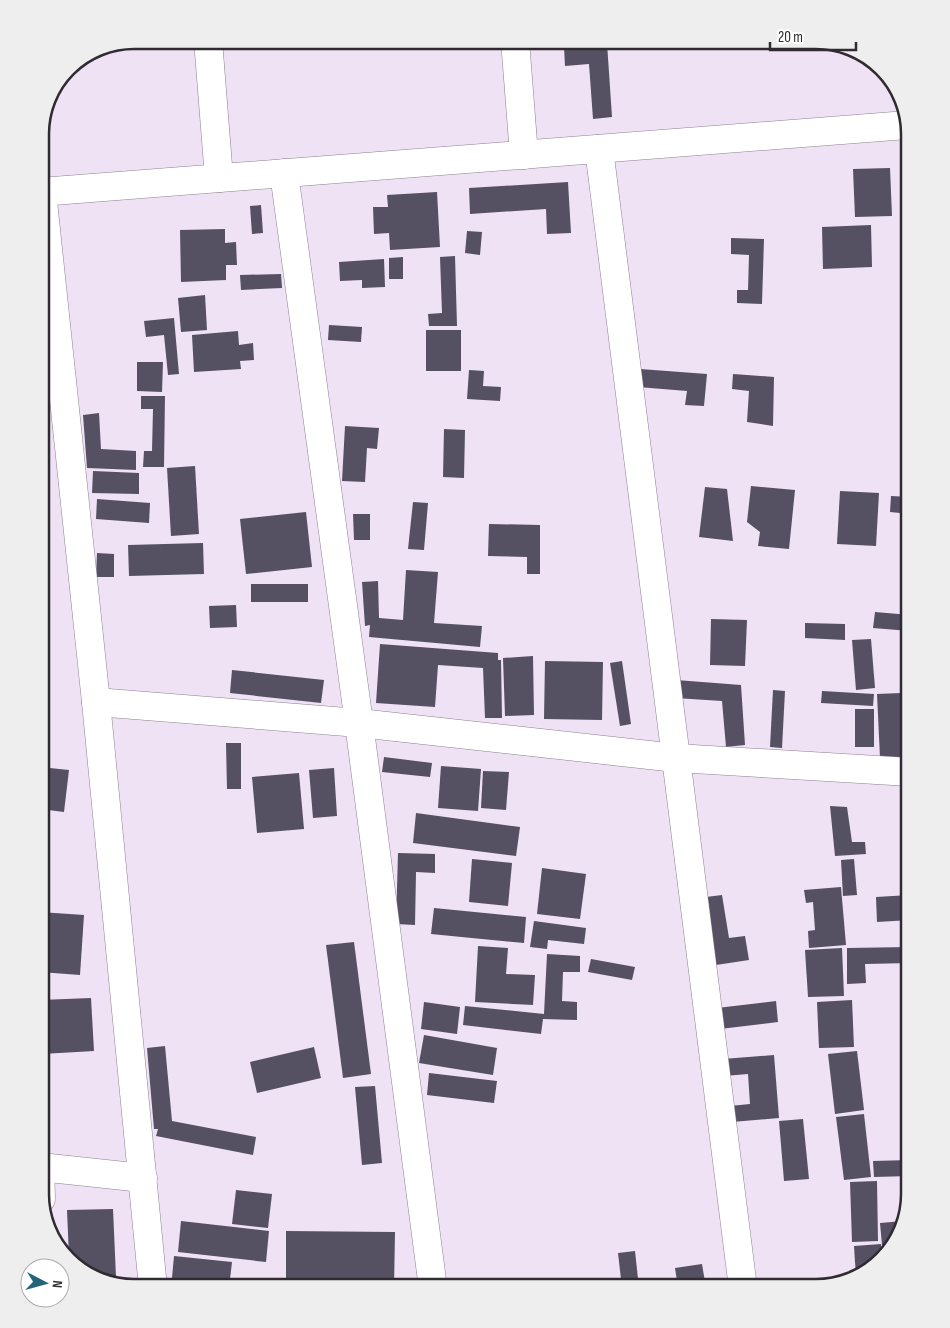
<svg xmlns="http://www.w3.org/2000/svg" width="950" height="1328" viewBox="0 0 950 1328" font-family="'Sofia Sans Condensed',sans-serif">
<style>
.building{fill:#555062}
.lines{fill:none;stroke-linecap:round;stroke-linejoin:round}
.minor-casing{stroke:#8d8191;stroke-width:29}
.minor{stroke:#fff;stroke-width:28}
.rim{fill:none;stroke:#302b31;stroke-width:2.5}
</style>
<rect width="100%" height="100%" fill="#efe2f5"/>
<g class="building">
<path d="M607 43 612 117 593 119 589 64 565 66 564 47Z"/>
<path d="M890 168 892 216 855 217 853 169Z"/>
<path d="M568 182 571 233 547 234 546 209 470 214 469 188Z"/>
<path d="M437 192 440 247 390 250 389 233 374 234 373 207H388L387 195Z"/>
<path d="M261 205 263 233 252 234 250 206Z"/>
<path d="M871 225 872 267 823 269 822 227Z"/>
<path d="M225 229V243L236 242 237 265H226V280L181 282 180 230Z"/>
<path d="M467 231 482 232 480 255 465 253Z"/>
<path d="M731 238 764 239 762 304 737 303V290H748L749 255 731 254Z"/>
<path d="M455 256 457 326H429L428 314 442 313 440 257Z"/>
<path d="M403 257V279H389V258Z"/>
<path d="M384 259 385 287 362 288V280L340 281 339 262Z"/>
<path d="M281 274 282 288 241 290 240 275Z"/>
<path d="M205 295 207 330 181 332 178 298Z"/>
<path d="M174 318 179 374 168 375 164 335 146 337 144 321Z"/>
<path d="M329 325 362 327 361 342 328 340Z"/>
<rect x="426" y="330" width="35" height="41"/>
<path d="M238 331 239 345 253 343 254 360 240 361 241 369 194 372 192 335Z"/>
<path d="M137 362H163L162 392 137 391Z"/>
<path d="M640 369 707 374 704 406 685 405 687 391 638 387Z"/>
<path d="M469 370 484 371 483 386 501 387 500 401 467 399Z"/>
<path d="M733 374 774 377 773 426 747 422 749 391 732 389Z"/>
<path d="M141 396H165L164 467H143L144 451H152L153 409H141Z"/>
<path d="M99 413 101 449 136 451V470L87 468 83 415Z"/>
<path d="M345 426 379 428 377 449 367 448 365 482 342 481Z"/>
<path d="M444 429 465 430 464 478 443 477Z"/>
<path d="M195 466 199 534 171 536 167 468Z"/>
<path d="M93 471 139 473V494L92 493Z"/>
<path d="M751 486 795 490 789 549 758 546 760 532 747 522Z"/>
<path d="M705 487 727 489 733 541 699 537Z"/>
<path d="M840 491 879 493 876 546 837 544Z"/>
<path d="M891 496 910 497V514L890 512Z"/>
<path d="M97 499 150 503 149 523 96 519Z"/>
<path d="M413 502 428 503 424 550 408 549Z"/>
<path d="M306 512 312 567 246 574 240 519Z"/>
<path d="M353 514H370V540H354Z"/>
<path d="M489 524 540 525V574H527V557L488 556Z"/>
<path d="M203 543 204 574 129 576 128 545Z"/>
<path d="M97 553 114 554V577H96Z"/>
<path d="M406 570 438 572 434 623 482 626 480 647 369 637 370 625 365 626 362 582 378 581 379 618 403 620Z"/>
<rect x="251" y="584" width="57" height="18"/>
<path d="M236 605 237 627 210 628 209 606Z"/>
<path d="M875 612 910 615V631L873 628Z"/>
<path d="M711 619 747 620 745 666 710 665Z"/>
<path d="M805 623 845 624V640L805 638Z"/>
<path d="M871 639 875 688 856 690 852 640Z"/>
<path d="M380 644 498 653V660H501L502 718H485L483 668 438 665 435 707 376 703Z"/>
<path d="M533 656 534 715 505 716 503 658Z"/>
<path d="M545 661 603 662 602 720 544 719Z"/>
<path d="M622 661 631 724 620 726 610 663Z"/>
<path d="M232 670 324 680 321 703 230 693Z"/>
<path d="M676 680 741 685 745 745 726 747 722 701 675 698Z"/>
<path d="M773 690 785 691 782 748 770 747Z"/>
<path d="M822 691 874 694 873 706 821 703Z"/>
<path d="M901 693 905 757 880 758 877 694Z"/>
<rect x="855" y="709" width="19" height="38"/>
<path d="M226 743H241V789H227Z"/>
<path d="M384 757 432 763 430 777 382 772Z"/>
<path d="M441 766 481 769 478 811 438 808Z"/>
<path d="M40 767 69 770 64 812 40 809Z"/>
<path d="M334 768 337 816 313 818 309 770Z"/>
<path d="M483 771 509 772 506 810 481 808Z"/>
<path d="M299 773 304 829 257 833 252 777Z"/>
<path d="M830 806 847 807 852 842H865L866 854 835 856Z"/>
<path d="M416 813 520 827 516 856 413 843Z"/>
<path d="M398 853 435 854V873L416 872 415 925 396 924Z"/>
<path d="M472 859 512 863 508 906 469 902Z"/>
<path d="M854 859 857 895 843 896 841 860Z"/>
<path d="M542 868 586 874 580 919 537 914Z"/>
<path d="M841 887 846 945 809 948 808 931 815 930 813 902 806 903 804 890Z"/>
<path d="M722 895 729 938 745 936 749 960 716 965 706 897Z"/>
<path d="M910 895V920L877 922 876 897Z"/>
<path d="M434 908 526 917 524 943 431 934Z"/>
<path d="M40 912 84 915 80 975 40 972Z"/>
<path d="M534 921 586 928 584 944 548 940 547 949 530 947Z"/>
<path d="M354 942 371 1074 343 1078 326 945Z"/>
<path d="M478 946 508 948 506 974 535 975 533 1005 475 1002Z"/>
<path d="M910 947V963L865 964 866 983 847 984V948Z"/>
<path d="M842 948 844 996 808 997 805 950Z"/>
<path d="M547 954 580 956V972H563L562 1001 577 1002V1020L543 1019 541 1034 463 1025 465 1006 544 1014Z"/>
<path d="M591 959 635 967 632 980 588 972Z"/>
<path d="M91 998 94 1051 42 1054 40 1000Z"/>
<path d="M852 1000 854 1047 819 1048 817 1002Z"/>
<path d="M776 1001 778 1022 720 1029 717 1008Z"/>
<path d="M424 1002 460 1007 457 1034 421 1029Z"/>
<path d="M424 1035 497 1048 493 1075 419 1063Z"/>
<path d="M165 1046 172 1121 256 1137 253 1155 156 1136 158 1129H154L147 1048Z"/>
<path d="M314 1047 321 1078 257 1093 250 1062Z"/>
<path d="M910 1048V1066H901V1049Z"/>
<path d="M857 1051 864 1110 835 1114 828 1054Z"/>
<path d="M774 1055 779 1118 732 1122 730 1106 750 1104 748 1074 724 1076 723 1059Z"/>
<path d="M429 1073 497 1081 494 1103 427 1095Z"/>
<path d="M375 1086 382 1163 362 1165 355 1087Z"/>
<path d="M864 1114 871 1177 844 1180 836 1117Z"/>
<path d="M803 1119 809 1179 784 1181 779 1121Z"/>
<path d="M910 1160V1176L874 1177 873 1161Z"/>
<path d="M877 1181 878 1241 852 1242 850 1182Z"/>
<path d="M236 1190 272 1194 268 1228 232 1224Z"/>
<path d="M113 1209 116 1277 95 1278 87 1275 69 1257 67 1210Z"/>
<path d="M181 1221 269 1231 266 1262 178 1252Z"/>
<path d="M903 1221 897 1241 883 1256 880 1223Z"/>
<path d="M286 1231 395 1232 394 1288H286Z"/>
<path d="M881 1244 882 1257 863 1275 856 1277 854 1246Z"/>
<path d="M635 1251 639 1288H622L618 1253Z"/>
<path d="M174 1256 232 1262 229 1288H171Z"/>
<path d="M702 1264 706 1288H678L675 1268Z"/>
</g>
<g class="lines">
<g class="minor-casing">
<g id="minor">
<path d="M208 40 219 178"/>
<path d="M515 40 524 155"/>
<path d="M599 149 743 1288"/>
<path d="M284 173 359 723 433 1288"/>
<path d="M40 192 907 125"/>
<path d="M42 192 96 702 153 1288"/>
<path d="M96 702 359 723 676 758 910 772"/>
<path d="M40 1167 143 1178"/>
<path d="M40 1167 41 1199"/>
</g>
</g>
<use href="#minor" class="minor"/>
</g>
<path d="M0 0H950V1328H0ZM134 49H816A85 85 0 0 1 901 134V1194A85 85 0 0 1 816 1279H134A85 85 0 0 1 49 1194V134A85 85 0 0 1 134 49Z" fill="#eeeeef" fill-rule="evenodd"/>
<path class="rim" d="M134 49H816A85 85 0 0 1 901 134V1194A85 85 0 0 1 816 1279H134A85 85 0 0 1 49 1194V134A85 85 0 0 1 134 49Z"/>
<g transform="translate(45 1283) rotate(96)"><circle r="24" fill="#ffffff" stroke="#acaaad"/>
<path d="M0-4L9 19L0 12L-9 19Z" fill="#236478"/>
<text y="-8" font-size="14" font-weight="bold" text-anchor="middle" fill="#302b31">N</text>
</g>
<path d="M770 42v8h86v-8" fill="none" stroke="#302b31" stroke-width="2.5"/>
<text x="778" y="42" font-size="15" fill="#302b31" stroke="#ffffff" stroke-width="4" paint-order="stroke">20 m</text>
</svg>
